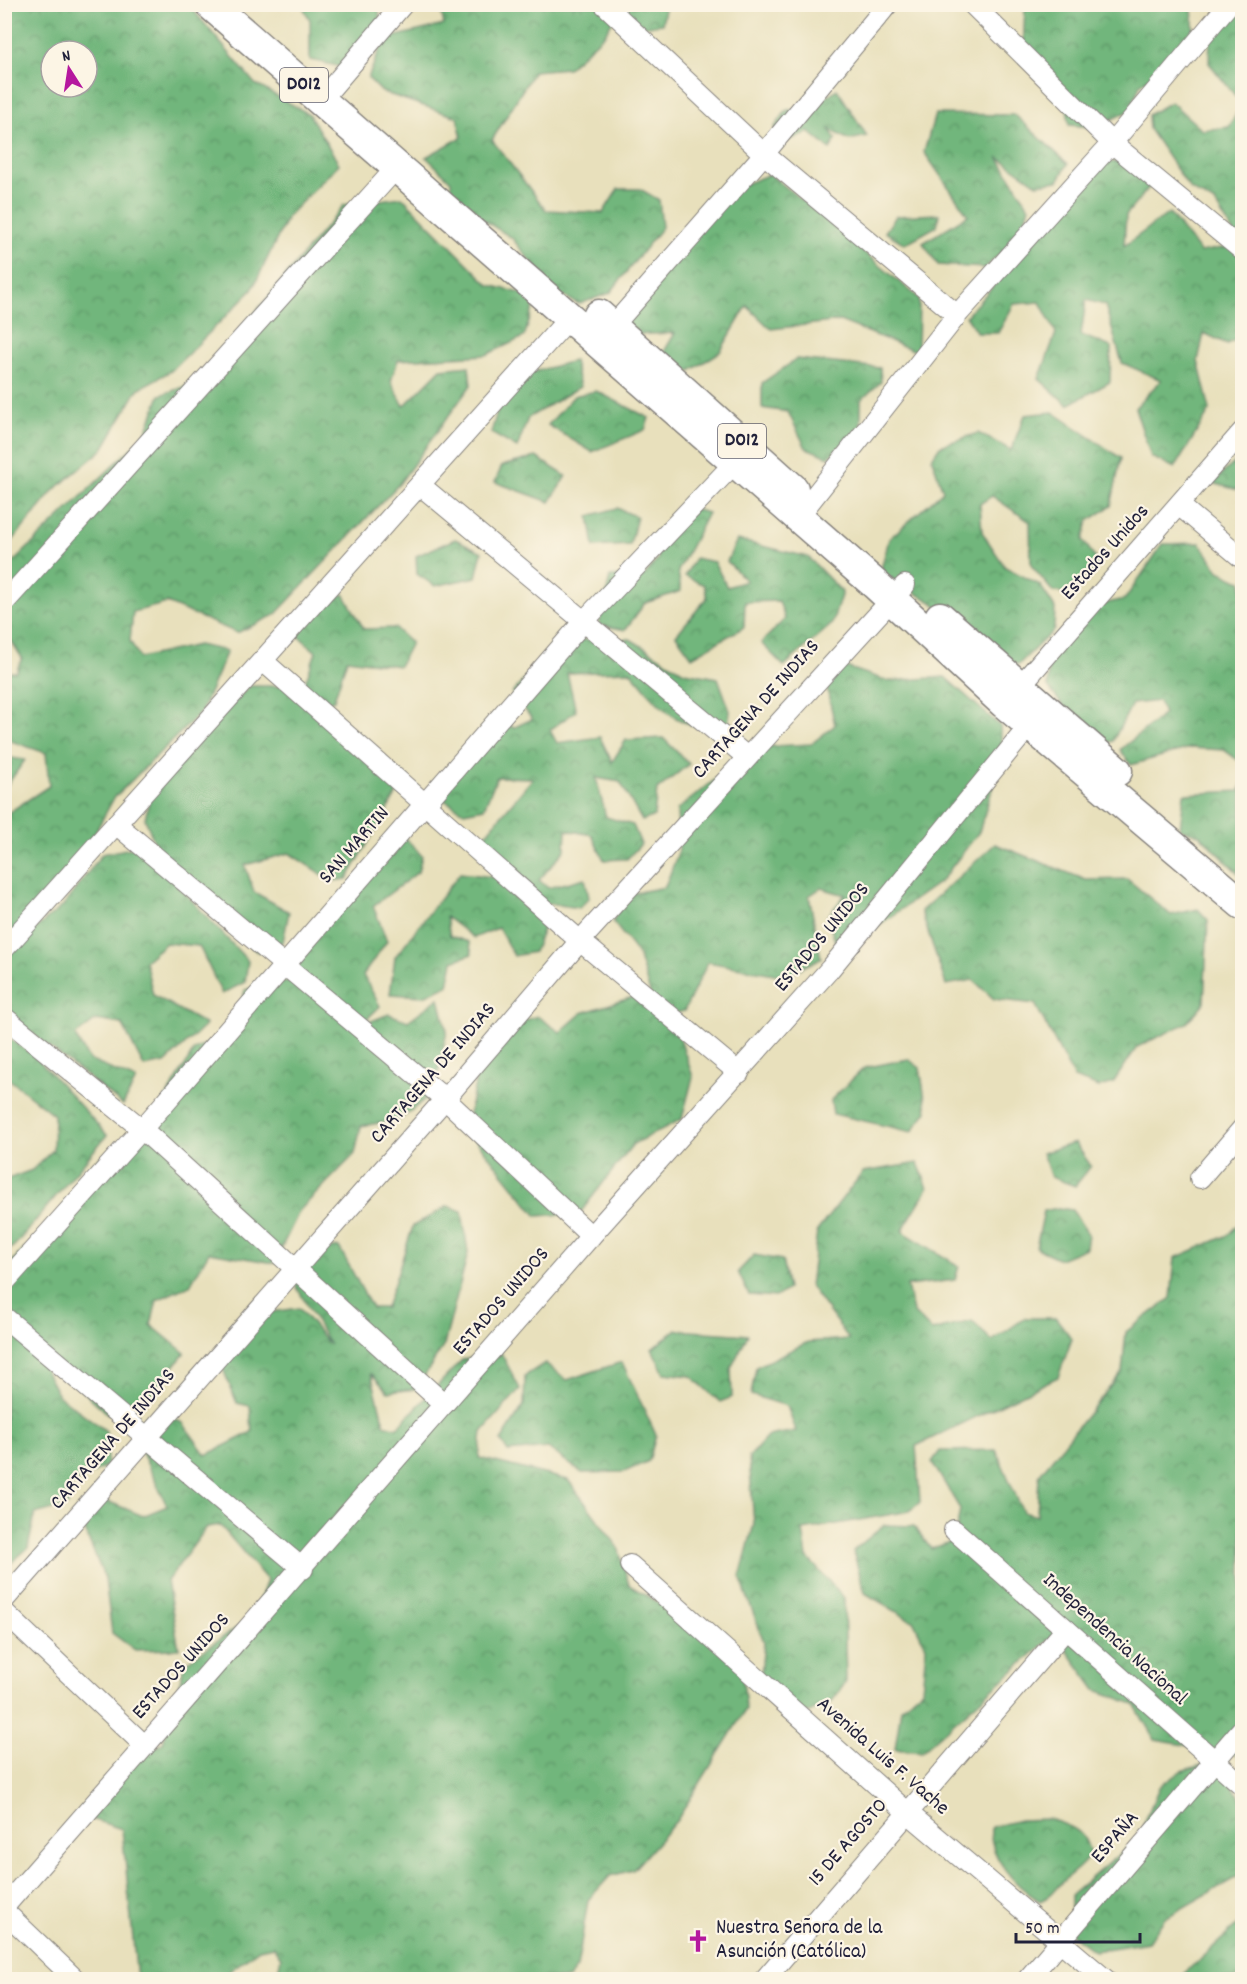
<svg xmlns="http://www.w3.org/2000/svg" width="1247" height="1984" viewBox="0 0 1247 1984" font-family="Dekko,sans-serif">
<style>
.forest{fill:url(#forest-crowns);stroke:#4a6c5b;stroke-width:1.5;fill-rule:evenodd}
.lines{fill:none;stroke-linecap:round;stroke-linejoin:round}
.minor-casing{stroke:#85817c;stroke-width:22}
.primary-casing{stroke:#85817c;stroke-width:33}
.minor{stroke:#fff;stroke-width:20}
.primary{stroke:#fff;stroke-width:30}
.labels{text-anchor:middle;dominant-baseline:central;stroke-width:4.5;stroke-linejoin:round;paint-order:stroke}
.shield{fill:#fcf5e5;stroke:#63616e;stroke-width:1.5}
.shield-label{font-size:20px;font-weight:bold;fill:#22223b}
.street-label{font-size:21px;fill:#22223b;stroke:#fcf5e5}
.poi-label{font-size:21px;fill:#22223b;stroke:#fcf5e5;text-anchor:start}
</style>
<defs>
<pattern id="forest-crowns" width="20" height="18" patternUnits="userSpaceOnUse" patternTransform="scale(1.5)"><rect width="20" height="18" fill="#71b67b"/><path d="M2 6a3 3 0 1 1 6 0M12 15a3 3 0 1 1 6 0" fill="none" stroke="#5c9466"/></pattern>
</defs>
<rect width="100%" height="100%" fill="#fcf5e5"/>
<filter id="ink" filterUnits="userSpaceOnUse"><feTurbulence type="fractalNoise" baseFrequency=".0167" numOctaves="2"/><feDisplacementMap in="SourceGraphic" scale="12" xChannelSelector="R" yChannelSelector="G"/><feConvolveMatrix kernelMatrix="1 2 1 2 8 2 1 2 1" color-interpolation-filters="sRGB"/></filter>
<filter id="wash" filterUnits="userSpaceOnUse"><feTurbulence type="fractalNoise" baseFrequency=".008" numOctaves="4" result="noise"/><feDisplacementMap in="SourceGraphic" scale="24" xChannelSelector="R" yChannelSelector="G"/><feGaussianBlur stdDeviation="1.35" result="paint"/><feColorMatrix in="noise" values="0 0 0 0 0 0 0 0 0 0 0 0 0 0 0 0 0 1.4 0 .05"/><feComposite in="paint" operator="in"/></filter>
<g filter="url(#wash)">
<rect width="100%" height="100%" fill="#e8e0bc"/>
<g class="forest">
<path d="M5 4 189 5 255 84 309 114 339 164 288 216 252 290 171 371 138 389 103 449 53 491 5 550ZM51 51H87V87H51Z"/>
<path d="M1185 4 1192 8 1195 48 1140 84 1131 110 1096 127 1069 125 1065 89 1023 54 1025 5Z"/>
<path d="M302 5H379L380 28 346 68 310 60V20Z"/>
<path d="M440 5H609L615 17 604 35 568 68 534 71 492 140 546 210 603 213 618 189H640L659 200 662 227 610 293 579 304 555 292 512 238 452 200 451 181 426 157 462 137 457 117 382 92 368 78 384 39 444 25Z"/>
<path d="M618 5H666L662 24 641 27Z"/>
<path d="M1242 11V247L1215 203 1190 189 1149 129 1148 115 1171 102 1202 130 1229 127 1242 104 1209 63 1210 35Z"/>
<path d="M837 89 867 136 849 140 829 129 836 139 830 149 809 132 784 142 774 128 787 110H808Z"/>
<path d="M935 114 1015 115 1068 164 1058 181 1037 184 998 157 1029 207 1020 235 985 268 938 265 923 243 968 215 924 152Z"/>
<path d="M1106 162H1142L1156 179 1126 215 1124 246 1169 213 1200 252 1233 246 1242 262V337L1227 344 1204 333 1198 361 1210 410 1175 468 1151 457 1135 408 1161 380 1122 363 1105 305 1086 300 1081 335 1111 347 1110 382 1068 405 1039 379 1056 333 1040 302 1014 304 998 333H977L966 316Z"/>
<path d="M770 174 919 298 918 352 840 321 771 329 747 306 720 352 673 382 655 367 675 333 622 335 626 299 717 195Z"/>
<path d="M402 197 489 285 537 297 524 337 486 355 398 360 391 381 404 406 441 369 469 366 471 385 399 484 275 615 237 633 167 603 133 612 130 641 140 658 198 645 227 651 201 712 114 798 68 882 5 939 4 804 8 813 49 786 46 753 5 739V672H16L22 658 11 640 5 645V570L145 435 160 395 189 385 222 353 344 205Z"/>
<path d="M939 214 937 226 905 244 885 232 896 216Z"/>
<path d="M797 359 880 368 881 382 861 400V427L829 457 806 448 788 412 762 408V383Z"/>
<path d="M574 361 580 387 528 418 517 448 491 433 503 391 518 376Z"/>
<path d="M596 391 649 418 645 430 592 452 548 425 574 396Z"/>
<path d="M1053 412 1121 458 1111 506 1088 521 1083 540 1099 564 1072 593 1053 592 1031 565 1030 522 992 496 980 504 982 532 1005 567 1040 585 1055 608 1054 630 1019 664H999L932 602 880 573 889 539 943 491 932 458 940 446 978 433 1011 450 1025 415Z"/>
<path d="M1242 456V491L1212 483Z"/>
<path d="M536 457 566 476 550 502 495 482 502 466Z"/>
<path d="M617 508 637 517 630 545 594 547 589 516Z"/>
<path d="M689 508 708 513 678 571 681 591 645 603 625 630 599 625 610 577 645 575 658 559 656 532Z"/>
<path d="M455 539 482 552 476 577 435 586 417 574 416 556Z"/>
<path d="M737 540 808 557 842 592 832 624 784 666 761 643 785 619 779 601 745 602 744 627 692 657 676 635 707 598 704 585 685 576 695 558 714 562 727 587 746 581 727 561Z"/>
<path d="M1200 543 1219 571 1242 582V628L1235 630 1242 638V763L1224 750 1190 748 1131 765 1120 750 1164 714 1159 701 1132 704 1113 741 1095 746 1048 687V658L1090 607 1125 599 1163 544Z"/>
<path d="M344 594 364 629 395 628 411 643 399 666 347 659 334 700 321 705 304 685 316 652 291 629 304 611Z"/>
<path d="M630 639 684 672 718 678 730 711 728 724C679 737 659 704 630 671L567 673 576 711 550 730 557 743 600 737 612 762 626 740 663 738 689 764 657 790 654 816 642 821 620 782 596 778 606 817 633 825 641 844 627 859 604 860 592 835 566 830 565 850 539 880 548 888 585 878 589 898 579 908 540 902 485 835 533 778 497 777 484 808 464 812 441 798 500 714 513 728 532 719 512 693 561 640Z"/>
<path d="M837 664 888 681 945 677 1000 726 1003 754 979 832 941 881 862 937 835 941 827 917 845 895 821 888 809 896 821 958 785 976 708 962 684 1011 671 1014 651 996 638 954 613 922 624 895 665 887 679 850 677 810 756 747 811 744 835 725 827 689Z"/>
<path d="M249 686H287L378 761 397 793 347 879 332 881 289 853 245 865 254 892 289 912 283 942 257 952 160 856 145 819 150 797Z"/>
<path d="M5 757 25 760 5 788 4 757Z"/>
<path d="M1242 783V877L1200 835 1180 829 1184 794 1240 791Z"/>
<path d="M403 836 422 856 418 872 373 906 387 941 363 975 380 1006 361 1025 389 1014 408 1021 439 998 447 1031 434 1092 399 1120 361 1126 355 1154 300 1210 274 1263 209 1252 190 1285 157 1300 151 1325 185 1353 143 1404 108 1414 5 1320 4 1269 73 1202 92 1164 157 1113 194 1050 236 1030 245 990 293 980 305 932Z"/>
<path d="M995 844 1086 880 1127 879 1171 915 1198 909 1208 920 1204 1003 1187 1023 1137 1047 1113 1083 1099 1087 1074 1078 1035 1004 994 999 973 980 946 985 921 911Z"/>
<path d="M141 846 248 961 245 982 222 994 199 946 166 943 145 961 153 995 206 1025 165 1063 144 1067 122 1024 96 1020 75 1036 89 1060 136 1080 123 1105 5 1012 4 954 63 906 102 854Z"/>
<path d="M460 873 519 880 547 919 534 952 514 956 498 928 474 938 446 917 450 936 469 942 472 954 453 961 448 985 424 996 390 994 395 957Z"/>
<path d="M636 996 679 1036 693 1077 682 1119 633 1144 580 1213 537 1216 466 1128 477 1074 523 1021 537 1016 560 1032 582 1013Z"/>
<path d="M5 1036 35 1056 107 1135 16 1244 5 1254V1180L32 1170 53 1150 54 1115 5 1076Z"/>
<path d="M908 1059 920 1068 927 1111 912 1132 833 1114 831 1100 864 1068Z"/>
<path d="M1075 1143 1091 1166 1075 1186 1051 1177 1042 1153Z"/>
<path d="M918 1163 928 1188 902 1231 959 1266 955 1280 907 1286 913 1312 932 1331 972 1321 992 1341 1025 1318H1056L1072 1339 1058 1377 916 1446 920 1502 910 1511 803 1530 807 1557 844 1598 846 1682 830 1704 806 1714 760 1684 764 1642 740 1577 754 1524 749 1457 768 1436 796 1431 787 1406 751 1395 756 1367 808 1342 849 1339 810 1286 817 1231 863 1172Z"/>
<path d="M448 1206 462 1211 468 1253 444 1345 416 1389 388 1392 371 1373 384 1424 397 1428 462 1360 501 1353 520 1389 482 1432 479 1458 568 1480 618 1547 629 1585 726 1643 743 1679 746 1709 677 1820 633 1870 610 1876 588 1900 577 1968 568 1979H276L281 1958 273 1946 259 1949 219 1979H137L122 1829 91 1819 104 1780 163 1743 185 1663 254 1616 267 1580 220 1525 207 1527 167 1581 179 1649 135 1650 112 1633 105 1579 79 1516 95 1496 143 1516 167 1506 138 1444 159 1412 183 1423 206 1455 252 1432 250 1406 237 1403 221 1364 245 1316 299 1308 330 1345 292 1279 298 1253 339 1247 372 1308H386L413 1226Z"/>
<path d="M1058 1208 1072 1210 1088 1234 1086 1248 1060 1259 1036 1248 1044 1211Z"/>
<path d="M1242 1220V1759L1233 1753 1155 1740 1134 1704 1096 1690 1055 1634 921 1752 895 1749 901 1708 922 1690 926 1647 914 1622 865 1593 853 1551 884 1525 914 1526 931 1549 955 1540 960 1509 932 1462 940 1451 996 1450 1023 1512 1037 1516 1039 1475 1122 1372 1126 1332 1171 1298 1175 1258 1228 1235Z"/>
<path d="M754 1255 782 1260 788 1289 776 1297 749 1295 738 1272Z"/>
<path d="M5 1330 29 1340 59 1396 106 1431 107 1466 72 1484 68 1505 35 1514 28 1548 5 1568Z"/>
<path d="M676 1330 748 1335 731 1368 732 1397 720 1402 691 1376 664 1373 652 1349Z"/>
<path d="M622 1362 656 1435 649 1461 624 1472 582 1473 548 1448 508 1452 501 1441 524 1405 525 1376 545 1363 567 1380Z"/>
<path d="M1215 1761 1242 1800V1874L1165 1918 1148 1942 1094 1951 1071 1934V1895L1138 1838 1159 1787 1181 1771Z"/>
<path d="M1049 1819C1072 1827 1084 1828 1090 1854 1083 1867 1073 1871 1062 1882 1053 1891 1053 1895 1040 1901 1015 1886 988 1857 991 1827L1020 1820Z"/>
<path d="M1242 1921V1979H1178Z"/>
</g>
</g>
<g filter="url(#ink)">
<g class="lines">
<g class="minor-casing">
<g id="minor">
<path d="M604 4 764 154 957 315"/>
<path d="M972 4 1112 143 1242 250"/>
<path d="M321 100 403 4"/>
<path d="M612 327 764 154 888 4"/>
<path d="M420 485 747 757"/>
<path d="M1180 506 1242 558"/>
<path d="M798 517 957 315 1112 143 1229 4"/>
<path d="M4 603 398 166"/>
<path d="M263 661 580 941 739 1073"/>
<path d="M1013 694 1242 432"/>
<path d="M116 824 445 1099 591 1236"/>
<path d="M4 949 570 317"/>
<path d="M4 1017 142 1129 444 1404"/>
<path d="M1200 1178 1242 1129"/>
<path d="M4 1283 142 1129 584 621 744 453"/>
<path d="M4 1317 303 1569"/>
<path d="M954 1530 1242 1785"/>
<path d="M630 1565 907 1812 1106 1980"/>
<path d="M4 1600 445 1099 580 941 905 585"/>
<path d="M4 1612 144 1745"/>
<path d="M4 1907 591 1236 830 969 1030 725"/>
<path d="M4 1911 76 1980"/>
<path d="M764 1980 1066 1629"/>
<path d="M1027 1980 1242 1729"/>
</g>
</g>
<g class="primary-casing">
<g id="primary">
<path d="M210 4 876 585 1004 703 1242 904"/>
<path d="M599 315 793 489"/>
<path d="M940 617 1117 771"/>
</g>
</g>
<use href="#minor" class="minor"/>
<use href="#primary" class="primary"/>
</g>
</g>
<defs>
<g id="church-bare" transform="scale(1.8)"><path d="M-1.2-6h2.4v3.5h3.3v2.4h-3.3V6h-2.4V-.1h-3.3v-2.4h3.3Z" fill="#b5179e" stroke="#fcf5e5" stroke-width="2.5" paint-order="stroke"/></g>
</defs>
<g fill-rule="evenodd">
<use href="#church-bare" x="698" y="1941"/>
</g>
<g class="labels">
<g class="shield">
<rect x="280" y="68" width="48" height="34" rx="4.5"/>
<rect x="718" y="424" width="48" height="34" rx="4.5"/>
</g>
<g class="shield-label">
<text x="304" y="85">D012</text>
<text x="742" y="441">D012</text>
</g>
<g class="street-label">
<text transform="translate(1106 553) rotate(-48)">Estados Unidos</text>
<text transform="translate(757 710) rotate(-48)">CARTAGENA DE INDIAS</text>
<text transform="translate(355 846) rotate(-49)">SAN MARTIN</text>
<text transform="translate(823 938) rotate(-50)">ESTADOS UNIDOS</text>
<text transform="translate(434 1074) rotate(-49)">CARTAGENA DE INDIAS</text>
<text transform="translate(502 1302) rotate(-49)">ESTADOS UNIDOS</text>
<text transform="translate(114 1440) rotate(-49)">CARTAGENA DE INDIAS</text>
<text transform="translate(1114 1640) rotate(42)">Independencia Nacional</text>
<text transform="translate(182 1667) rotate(-48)">ESTADOS UNIDOS</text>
<text transform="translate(882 1757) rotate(41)">Avenida Luis F. Vache</text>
<text transform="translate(1116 1838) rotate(-49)">ESPAÑA</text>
<text transform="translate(849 1843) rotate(-49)">15 DE AGOSTO</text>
</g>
<g class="poi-label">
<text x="716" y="1929">Nuestra Señora de la<tspan x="716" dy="24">Asunción (Católica)</tspan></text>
</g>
</g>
<rect width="1247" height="1984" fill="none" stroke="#fcf5e5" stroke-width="24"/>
<g transform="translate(69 69) rotate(348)"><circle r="28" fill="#fcf5e5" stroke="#a5a1a1" stroke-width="1.5"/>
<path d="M0-4.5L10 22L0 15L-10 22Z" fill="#b5179e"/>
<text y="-9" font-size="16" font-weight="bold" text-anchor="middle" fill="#22223b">N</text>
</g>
<path d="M1016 1933v9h124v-9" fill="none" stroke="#22223b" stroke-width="3"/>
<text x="1025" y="1933" font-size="18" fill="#22223b" stroke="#fcf5e5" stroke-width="4.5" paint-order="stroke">50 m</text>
</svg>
